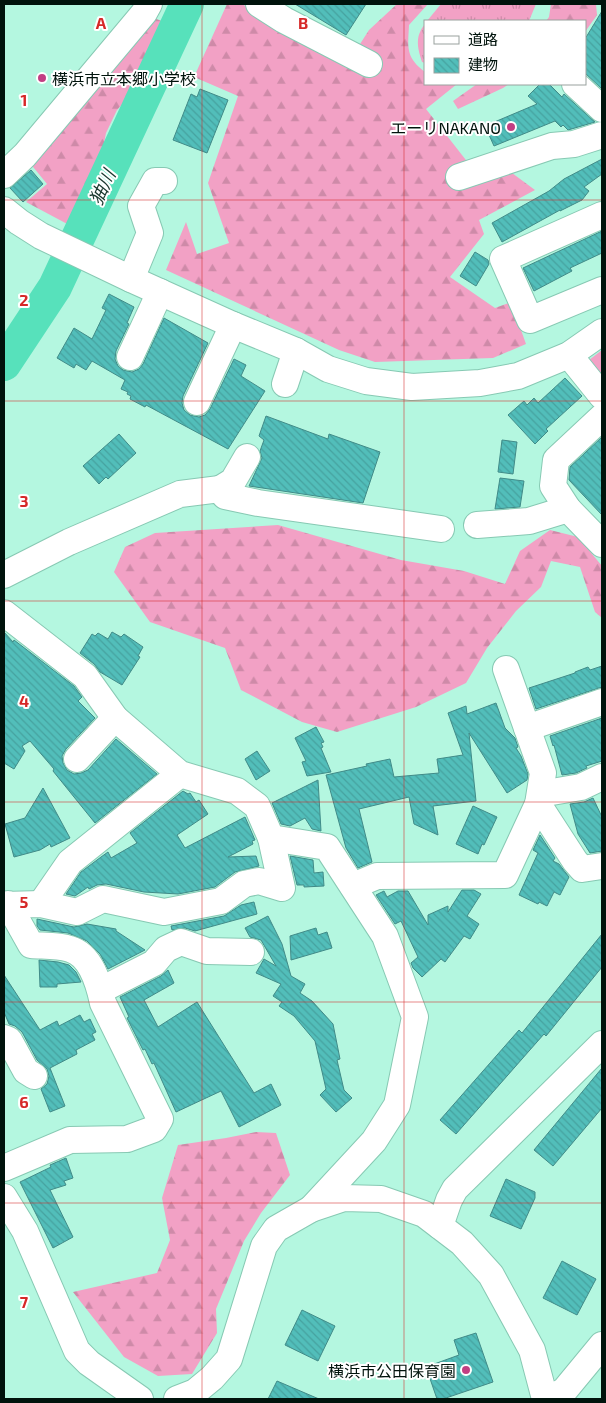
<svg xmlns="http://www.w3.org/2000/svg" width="606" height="1403" viewBox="0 0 606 1403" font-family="'Exo 2','Noto Sans JP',sans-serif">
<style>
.grass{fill:url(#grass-tufts)}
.forest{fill:url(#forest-firs)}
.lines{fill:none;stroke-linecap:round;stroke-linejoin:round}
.river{stroke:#57e1bb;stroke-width:34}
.building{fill:url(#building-back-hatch);stroke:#418b88}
.minor-casing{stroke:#87c9b3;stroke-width:28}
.minor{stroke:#fff;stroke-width:26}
.grid{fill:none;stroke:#d62828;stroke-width:1;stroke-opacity:0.55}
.poi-dot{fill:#c23e83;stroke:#fff;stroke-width:2}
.labels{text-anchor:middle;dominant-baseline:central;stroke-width:4;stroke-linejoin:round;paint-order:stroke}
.poi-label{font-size:16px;fill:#00130c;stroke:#fff;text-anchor:end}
.water-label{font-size:18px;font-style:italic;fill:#1a372e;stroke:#fff}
.grid-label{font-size:16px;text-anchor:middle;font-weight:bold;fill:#d62828;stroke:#fff;stroke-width:4;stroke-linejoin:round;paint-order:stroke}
</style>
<defs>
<pattern id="grass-tufts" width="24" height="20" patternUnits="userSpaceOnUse" patternTransform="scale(1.25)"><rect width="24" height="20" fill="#f2a1c5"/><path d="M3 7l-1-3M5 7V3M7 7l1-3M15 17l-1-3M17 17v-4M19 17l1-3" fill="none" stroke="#ce8aa8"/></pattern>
<pattern id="forest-firs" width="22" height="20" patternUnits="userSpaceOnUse" patternTransform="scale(1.25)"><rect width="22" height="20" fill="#f2a1c5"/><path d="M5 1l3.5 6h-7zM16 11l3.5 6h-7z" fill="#ce8aa8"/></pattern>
<pattern id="building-back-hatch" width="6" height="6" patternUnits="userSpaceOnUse" patternTransform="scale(1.25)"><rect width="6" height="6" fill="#52beba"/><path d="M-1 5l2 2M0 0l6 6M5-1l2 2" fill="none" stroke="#46a29f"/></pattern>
</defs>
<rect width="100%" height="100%" fill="#b4f7e0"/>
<g class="grass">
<path d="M441 4H536L529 21H427Z"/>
<path d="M425 24V63L422 62C417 47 415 36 425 24Z"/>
<path d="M602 350V385L584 364Z"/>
</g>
<g class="forest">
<path d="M227 4H242L346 66 369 30 397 4H428L409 25C408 47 405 57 425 72V84H457L426 109 480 178 512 173 535 190 479 220 484 234 450 277 495 308 511 302 526 344 493 358 375 362 339 350 166 270 186 222 197 254 229 243 208 183 238 96 194 77Z"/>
<path d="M551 4H596L597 15 585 32V21H546L549 17Z"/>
<path d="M154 18 164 22 152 57 136 89 117 110 106 133 97 179 71 226 26 202 47 184 29 162Z"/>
<path d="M477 84H509L503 88 458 109 453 101Z"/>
<path d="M278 525 401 560 464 571 505 584 520 551 550 530 578 537 602 566V618L595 612 580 567 551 561 541 587 516 611 487 648 466 683 416 707 337 732 302 722 241 690 225 648 150 622 114 572 125 547 155 533Z"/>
<path d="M256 1132 276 1133 290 1175 261 1213 244 1241 216 1309 217 1333 192 1374 158 1376 124 1357 73 1292 157 1273 170 1240 162 1198 178 1145 226 1138Z"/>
</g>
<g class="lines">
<path class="river" d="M4 364 55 287 187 4"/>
</g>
<g class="building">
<path d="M295 4H366L346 35Z"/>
<path d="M602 11V89L585 73V39Z"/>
<path d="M540 84H549L562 97 564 94 595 122 568 130 563 125 561 127 555 121 494 146 485 126 537 104 528 96Z"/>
<path d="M200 89 228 100 207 153 173 140 191 94 197 97Z"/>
<path d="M602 159V174L584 187 589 191 582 200 560 211V210L502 242 492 223 549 191 564 179Z"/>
<path d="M31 170 43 184 23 202 10 188Z"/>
<path d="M602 231V253L570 268 572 271 534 291 523 268Z"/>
<path d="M475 252 488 260 489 264 476 286 460 276Z"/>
<path d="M109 294 134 307 127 323 129 324 116 351 115 359 118 366 123 370 132 372 139 369 143 364 164 318 208 343 183 396 182 403 184 410 190 415 199 417 205 415 210 409 234 359 246 365 241 376 265 391 228 449 146 405 145 407 130 399 131 396 127 394 128 392 121 389 125 380 92 361 86 370 76 364 74 368 57 358 74 328 92 339 106 310 102 308Z"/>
<path d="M565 378 582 396 546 429 548 431 535 444 508 415 524 401 527 405 534 398 538 403Z"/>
<path d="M266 416 328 439 329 434 380 452 363 503 249 486 262 458 260 451 264 440 259 436Z"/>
<path d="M119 434 136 453 108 479 106 477 99 484 83 466Z"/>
<path d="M602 437V515L569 480 570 467Z"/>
<path d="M502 440 517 442 513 474 498 472Z"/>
<path d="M500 478 524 481 520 507 495 509Z"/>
<path d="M4 632 13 642 14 640 74 686 82 697 78 701 95 718 66 749 62 756 63 763 67 770 74 774 81 773 88 770 116 739 157 774 95 823 53 771 54 769 30 741 22 746 25 751 14 769 4 763Z"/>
<path d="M112 632 121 637 124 634 143 647 138 656 140 657 122 685 100 672 94 664 80 653 92 634 95 636 98 633 108 639Z"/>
<path d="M602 666V687L536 709 529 688 575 673V672L588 667 590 670Z"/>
<path d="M496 703 505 728 515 738 518 747 516 748 521 756 528 774 527 780 507 793 469 733 476 801 433 806 438 835 414 824 409 797 359 809 372 862 358 868 346 848 326 775 367 766 366 764 390 759 394 777 439 773 437 759 463 755 448 713 466 706 467 714Z"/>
<path d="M602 718V761L586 766 587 768 576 773 562 775 554 745 553 746 550 736Z"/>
<path d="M316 727 324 742 321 743 323 747 321 748 331 772 307 776 302 762 306 761 295 738Z"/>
<path d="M257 751 270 771 256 780 245 759Z"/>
<path d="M318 780 321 831 312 829 305 818 290 826 281 824 272 803Z"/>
<path d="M43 788 70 838 51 847 50 844 40 850 14 857 5 824 25 818Z"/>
<path d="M183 791 188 794 190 793 196 802 199 800 208 814 177 835 185 848 245 817 255 840 252 841 253 844 228 857 256 856 259 866 235 872 215 887 178 894 144 892 106 884 97 885 89 889 88 887 75 896 66 894 81 872 101 857 108 852 111 858 137 843 130 833Z"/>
<path d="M593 798 602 817V851L590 853 578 834 570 804 584 802Z"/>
<path d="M473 806 497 817 484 845 482 844 478 854 456 844Z"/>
<path d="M540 835 555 858 553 861 559 864 569 877 560 895 554 892 547 906 539 902 538 904 519 895 538 853 533 850Z"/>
<path d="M290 856 313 860 314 873 323 872 324 886 304 887V885H297Z"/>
<path d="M462 890H474L481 894 467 916 479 924 470 939 464 936 445 962 441 959 422 977 413 968 411 963 418 957 401 921 395 924 376 895 384 891 387 897 398 891H408L428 925V915L448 906V912Z"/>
<path d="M254 902 257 914 195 931 185 928 172 930 171 926 224 916 241 905Z"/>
<path d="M268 916 282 944 291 976 305 984 300 993 312 1001 333 1024 340 1059 337 1060 344 1090 352 1098 336 1112 320 1095 326 1089 315 1041 294 1016 279 1006 282 1002 273 996 281 984 256 973 264 959 276 966 261 940 250 937 245 928Z"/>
<path d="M37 919 74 927 87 924 116 929V931L145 950 108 969 100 954 87 941 68 933 40 930 37 926Z"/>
<path d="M316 928 318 935 327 932 332 948 291 960 290 936Z"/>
<path d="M602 934V967L546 1036 544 1034 456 1134 440 1120 519 1030 522 1033Z"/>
<path d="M39 960 58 962 69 965 76 972 81 982 57 984V987H40Z"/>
<path d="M168 970 174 983 144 1000 158 1027 197 1002 254 1093 271 1084 281 1105 239 1127 221 1091 176 1112 154 1063 152 1064 145 1049 143 1050 127 1018 129 1017 120 997 161 976Z"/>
<path d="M4 975 40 1030 57 1021 59 1026 80 1015 84 1022 90 1019 96 1032 92 1034 95 1040 76 1050 77 1054 50 1068 65 1106 50 1112 41 1089 47 1084 49 1076 47 1069 37 1060 22 1032 15 1026 9 1024 4 1012Z"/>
<path d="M602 1068V1108L553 1166 534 1150Z"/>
<path d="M66 1158 73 1178 64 1181 66 1185 50 1190 73 1237 53 1248 20 1182 51 1167 50 1165Z"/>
<path d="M506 1179 535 1192V1198L521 1229 490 1216Z"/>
<path d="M562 1261 596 1279 577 1315 543 1298Z"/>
<path d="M302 1310 335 1326 318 1361 285 1345Z"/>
<path d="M476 1333 493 1382 443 1399H437L426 1367 459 1355 454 1340Z"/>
<path d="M277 1381 319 1399H268Z"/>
</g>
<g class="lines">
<g class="minor-casing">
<g id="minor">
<path d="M259 4 284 20 369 64"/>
<path d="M575 84 602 109"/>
<path d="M4 175 25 155 144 13 149 4"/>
<path d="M459 177 552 146 574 144 602 135"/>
<path d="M4 210 19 222 41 236 131 279 233 325 296 351 328 369 366 381 412 387 480 383 518 376 569 355 602 332"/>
<path d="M602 215 503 259 530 320 602 290"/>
<path d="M131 279 150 233 141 206 155 181H164"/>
<path d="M569 355 602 396"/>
<path d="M130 357 160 292"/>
<path d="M285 384 296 351"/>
<path d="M197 402 233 325"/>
<path d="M602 417 556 460 553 486 568 509 602 544"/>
<path d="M220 489 233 481 247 457"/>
<path d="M477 525 529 521 568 509"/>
<path d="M4 575 69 542 180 494 220 489 225 496 258 503 441 529"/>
<path d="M4 613 85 676 115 718 180 774 237 791 257 806 271 838 327 847 385 936 415 1017 397 1105 374 1141 311 1209"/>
<path d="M527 728 602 702"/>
<path d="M77 759 115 718"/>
<path d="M540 794 581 787 602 777"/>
<path d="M538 804 575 861 582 869 602 866"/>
<path d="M353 886 377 876 505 875 538 804 543 773 506 669"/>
<path d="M41 904 70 862 180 774"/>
<path d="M4 905 41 904 77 912 103 899 164 912 221 901 244 884 259 881 282 888 271 838"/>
<path d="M101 990 154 963 166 949 181 942 207 951 251 952"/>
<path d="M4 1038 9 1040 26 1071 34 1076"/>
<path d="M4 1168 70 1140 127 1139 154 1129 160 1119 103 1003C99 984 91 955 70 949 58 945 43 946 31 945L8 904"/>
<path d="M4 1197 25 1231 77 1351 89 1363 140 1399"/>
<path d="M440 1226 449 1200 455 1189 602 1044"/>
<path d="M177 1399 195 1392 212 1378 229 1359 264 1246 276 1229 311 1209 344 1198 381 1199 424 1214 462 1243 491 1275 532 1350 545 1399"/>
<path d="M548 1399 564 1391 602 1345"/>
</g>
</g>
<use href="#minor" class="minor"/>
</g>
<path class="grid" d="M202 4V1399M404 4V1399M4 200H602M4 401H602M4 601H602M4 802H602M4 1002H602M4 1203H602"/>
<g class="poi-dot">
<circle cx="42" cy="78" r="5"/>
<circle cx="511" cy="127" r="5"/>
<circle cx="466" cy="1370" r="5"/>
</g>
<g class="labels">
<g class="poi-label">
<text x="52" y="78" text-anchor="start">横浜市立本郷小学校</text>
<text x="501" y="127">エーリNAKANO</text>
<text x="456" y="1370">横浜市公田保育園</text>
</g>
<g class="water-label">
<text transform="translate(102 187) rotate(-65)">㹨川</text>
</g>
</g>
<g class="grid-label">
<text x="101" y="29">A</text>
<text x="303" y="29">B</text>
<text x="24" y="106">1</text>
<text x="24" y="306">2</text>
<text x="24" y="507">3</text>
<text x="24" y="707">4</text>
<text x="24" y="908">5</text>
<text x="24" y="1108">6</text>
<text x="24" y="1308">7</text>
</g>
<rect width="606" height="1403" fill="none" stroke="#00130c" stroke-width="10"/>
<rect x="424" y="20" width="162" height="65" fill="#ffffff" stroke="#99a19e"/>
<rect x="434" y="36" width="25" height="8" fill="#ffffff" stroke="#99a19e"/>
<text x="468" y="45" font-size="15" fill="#00130c">道路</text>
<rect x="434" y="58" width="25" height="15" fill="url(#building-back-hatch)" stroke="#99a19e"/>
<text x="468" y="70" font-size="15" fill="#00130c">建物</text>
</svg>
